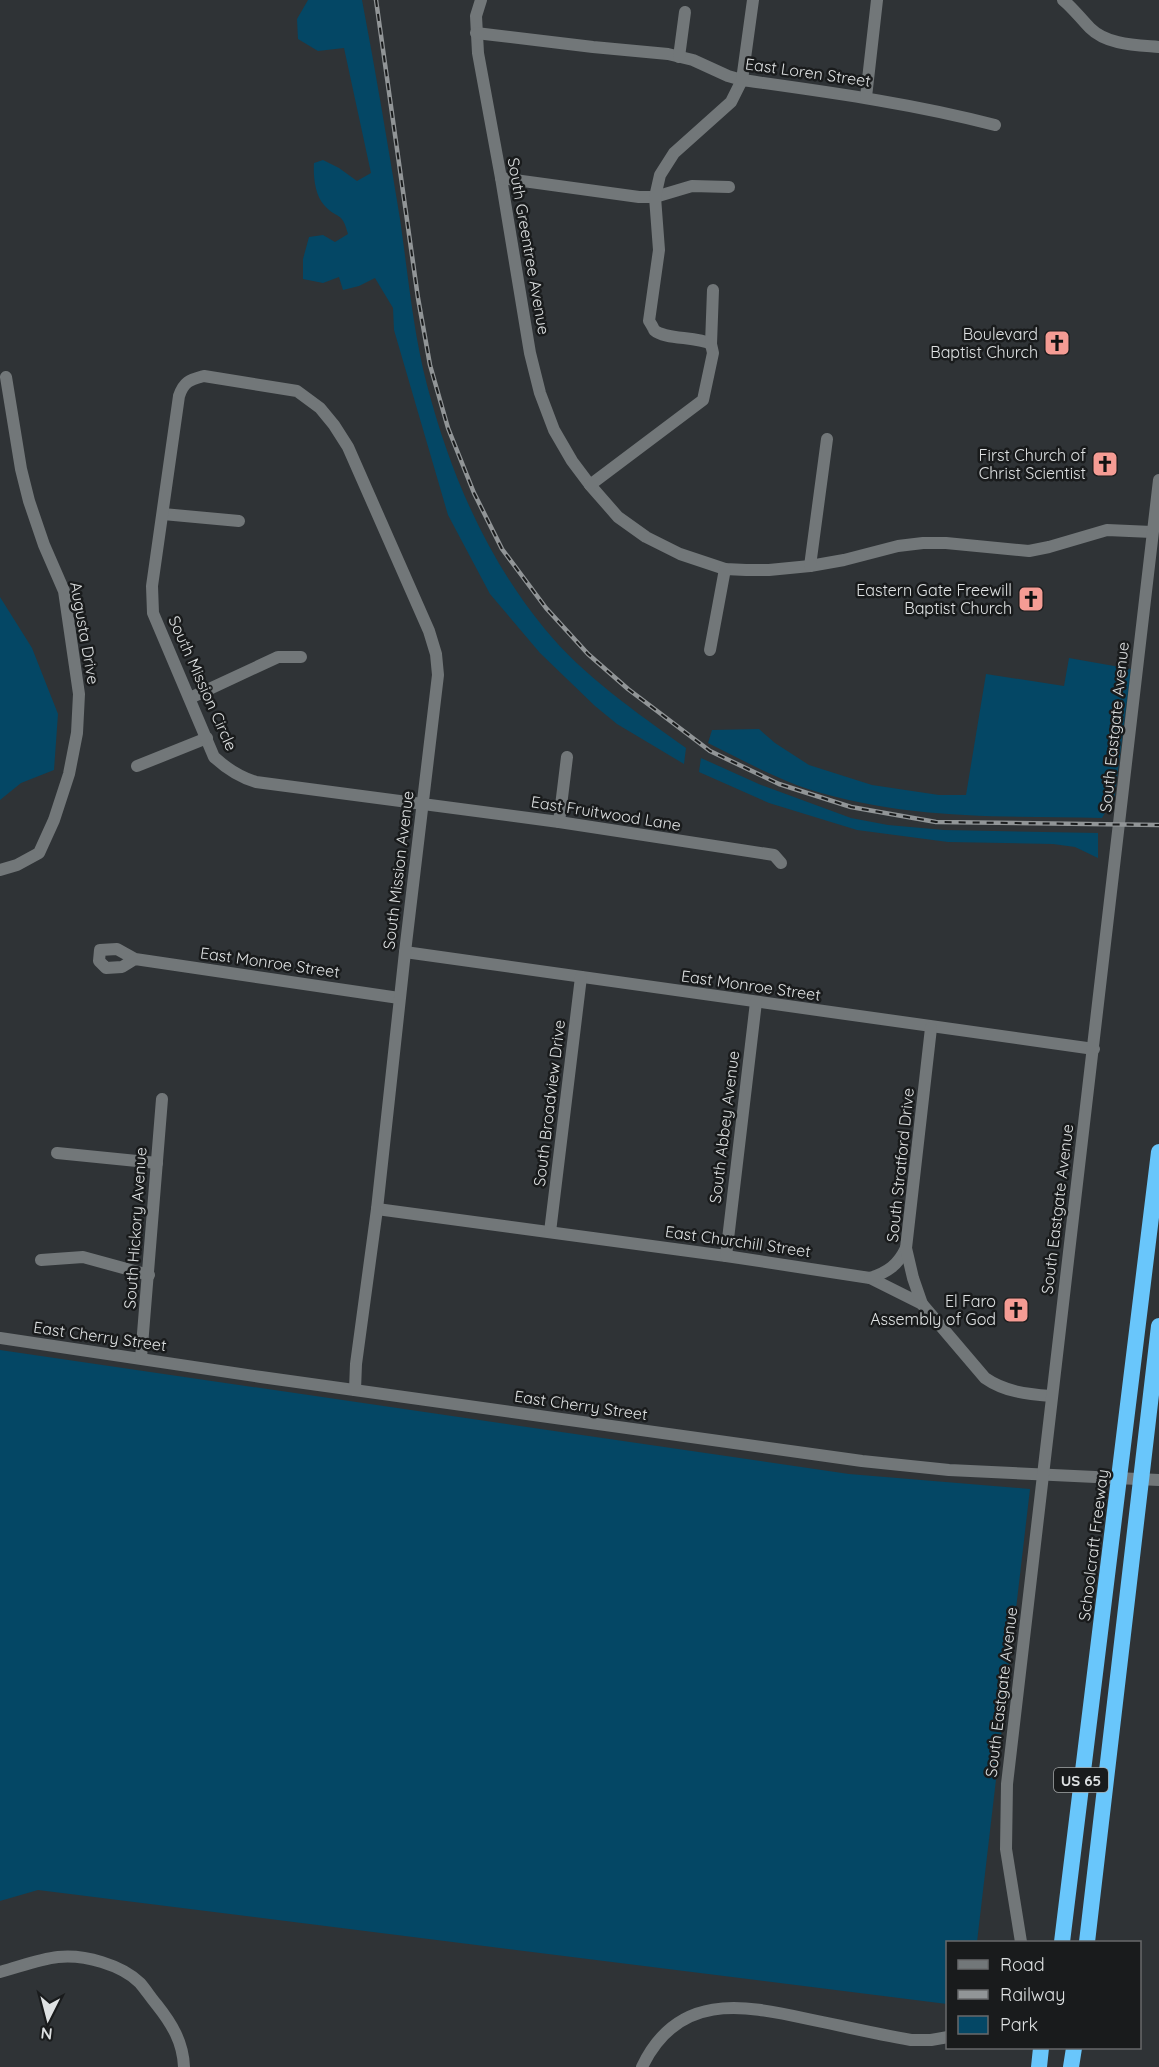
<svg xmlns="http://www.w3.org/2000/svg" width="1159" height="2067" viewBox="0 0 1159 2067" font-family="Quicksand,sans-serif">
<style>
.green{fill:#044765}
.lines{fill:none;stroke-linecap:round;stroke-linejoin:round}
.minor{stroke:#727779;stroke-width:12}
.highway{stroke:#69c6fb;stroke-width:16}
.rail-casing{stroke:#919597;stroke-width:4.5}
.rail{stroke:#191b1c;stroke-width:2;stroke-dasharray:7;stroke-linecap:butt}
.labels{text-anchor:middle;dominant-baseline:central;stroke-width:5;stroke-linejoin:round;paint-order:stroke}
.shield{fill:#191b1c;stroke:#a3a6a7;stroke-width:1.5}
.shield-label{font-size:15px;font-weight:bold;fill:#dee1e2}
.street-label{font-size:16px;fill:#dee1e2;stroke:#191b1c}
.poi-label{font-size:16px;fill:#dee1e2;stroke:#191b1c;text-anchor:end}
</style>
<rect width="100%" height="100%" fill="#2f3336"/>
<g class="green">
<path d="M308 0H362C376 73 388 146 400 219 408 274 413 331 427 385 450 473 486 557 544 628 583 676 636 712 686 748L684 764 617 724 595 706 540 653 490 594 448 515 394 330 393 308 375 278 359 286 343 290 339 277 323 283 303 279V259L309 237 323 235 335 242 348 234C342 210 337 220 324 205 315 195 313 176 314 163L323 160 339 168 357 181 371 173 344 48 318 51 298 39 297 19Z"/>
<path d="M0 597 32 648 58 714 54 770 21 783 0 800Z"/>
<path d="M1069 658 1131 669 1114 802 1109 806 1102 818C1000 816 906 820 808 789 774 778 741 759 708 743L712 730 759 729 775 743 809 765 872 785 939 795H966L986 674 1064 686Z"/>
<path d="M701 758 761 785 851 818 888 825 944 830 1098 833V858L1075 847 1053 844 948 842 857 830 769 803 699 772Z"/>
<path d="M0 1350 849 1474 1030 1489 977 1942H948L947 2004 38 1890 0 1901Z"/>
</g>
<g class="lines">
<g class="minor">
<path d="M481 0 476 16 478 53 501 178 530 353 540 393 554 430 572 461 590 485 618 517 646 537 680 554 725 569 746 570H769L810 566 844 560 898 546 923 543H946L1029 551 1049 547 1107 530 1152 532"/>
<path d="M1063 0C1073 8 1081 19 1090 28 1107 45 1136 45 1159 47"/>
<path d="M476 33 593 47 668 54 693 60 728 76 742 80C827 92 911 103 995 125"/>
<path d="M679 57 685 12"/>
<path d="M866 97 877 0"/>
<path d="M501 178 639 197H655L692 186 729 187"/>
<path d="M711 344C696 336 665 340 654 330 654 329 650 322 649 321L659 250 655 197 660 175 674 153 731 102 742 80 753 0"/>
<path d="M590 485 703 400 713 353 711 344 713 290"/>
<path d="M163 514 239 521"/>
<path d="M810 566 827 439"/>
<path d="M710 650 725 569"/>
<path d="M190 698 278 657H301"/>
<path d="M137 766 207 738"/>
<path d="M559 822 567 757"/>
<path d="M0 870 17 865 39 853 54 820 69 774 77 733 79 694 64 591 44 545 29 501 21 469 6 377"/>
<path d="M405 952 1094 1049"/>
<path d="M135 959 117 949 100 950 99 961 106 968 122 967 135 959 399 998"/>
<path d="M57 1153 157 1163"/>
<path d="M377 1209 726 1256 870 1278 922 1304 985 1378C1005 1392 1027 1394 1051 1396"/>
<path d="M550 1232 581 977"/>
<path d="M726 1256 756 1002"/>
<path d="M41 1260 83 1257 149 1275"/>
<path d="M870 1278C888 1272 898 1265 906 1248"/>
<path d="M922 1304 913 1278 906 1248 931 1028"/>
<path d="M0 1338 261 1377 862 1461 949 1470 1159 1480"/>
<path d="M141 1358 162 1099"/>
<path d="M355 1390 356 1364 377 1209 405 952 438 675 436 654 429 631 348 447 334 425 320 408 297 391 204 376C190 380 184 381 179 396L152 586 153 613 214 757C227 769 239 777 256 782L559 822 774 855 781 863"/>
<path d="M1021 1942 1006 1849 1007 1784 1159 480"/>
<path d="M0 1972C19 1967 39 1959 58 1957 84 1954 122 1965 140 1983 146 1990 151 1998 157 2005 172 2024 183 2042 184 2067"/>
<path d="M642 2067C677 1993 741 2004 808 2019 842 2026 876 2034 911 2040H931L948 2037"/>
</g>
<g class="highway">
<path d="M1062 1942 1159 1152"/>
<path d="M1087 1942 1159 1326"/>
<path d="M1039 2067 1041 2048"/>
<path d="M1071 2067 1074 2048"/>
</g>
<g class="rail-casing">
<path id="rail" d="M376 0 418 298 430 365 448 428 474 493 502 549 546 608 588 654 628 689 710 751 779 784 851 807 936 822 1159 825"/>
</g>
<use href="#rail" class="rail"/>
</g>
<defs>
<g id="church-square" transform="scale(1.35)"><rect x="-9" y="-9" width="18" height="18" rx="4" fill="#f59c94" stroke="#191b1c"/><path d="M-1.2-6h2.4v3.5h3.3v2.4h-3.3V6h-2.4V-.1h-3.3v-2.4h3.3Z" fill="#111"/></g>
</defs>
<g fill-rule="evenodd">
<use href="#church-square" x="1057" y="343"/>
<use href="#church-square" x="1105" y="464"/>
<use href="#church-square" x="1031" y="599"/>
<use href="#church-square" x="1016" y="1310"/>
</g>
<g class="labels">
<rect class="shield" x="1054" y="1768" width="54" height="24" rx="4.5"/>
<g class="shield-label">
<text x="1081" y="1780">US 65</text>
</g>
<g class="street-label">
<text transform="translate(808 72) rotate(8)">East Loren Street</text>
<text transform="translate(529 246) rotate(80)">South Greentree Avenue</text>
<text transform="translate(85 633) rotate(80)">Augusta Drive</text>
<text transform="translate(203 683) rotate(66)">South Mission Circle</text>
<text transform="translate(1114 727) rotate(-84)">South Eastgate Avenue</text>
<text transform="translate(606 813) rotate(9)">East Fruitwood Lane</text>
<text transform="translate(398 870) rotate(-83)">South Mission Avenue</text>
<text transform="translate(270 962) rotate(8)">East Monroe Street</text>
<text transform="translate(751 985) rotate(8)">East Monroe Street</text>
<text transform="translate(549 1103) rotate(-83)">South Broadview Drive</text>
<text transform="translate(724 1127) rotate(-83)">South Abbey Avenue</text>
<text transform="translate(900 1165) rotate(-84)">South Stratford Drive</text>
<text transform="translate(1057 1209) rotate(-83)">South Eastgate Avenue</text>
<text transform="translate(135 1228) rotate(-86)">South Hickory Avenue</text>
<text transform="translate(738 1241) rotate(8)">East Churchill Street</text>
<text transform="translate(100 1336) rotate(8)">East Cherry Street</text>
<text transform="translate(581 1405) rotate(8)">East Cherry Street</text>
<text transform="translate(1093 1545) rotate(-83)">Schoolcraft Freeway</text>
<text transform="translate(1001 1692) rotate(-83)">South Eastgate Avenue</text>
</g>
<g class="poi-label">
<text x="1038" y="334">Boulevard<tspan x="1038" dy="18">Baptist Church</tspan></text>
<text x="1086" y="455">First Church of<tspan x="1086" dy="18">Christ Scientist</tspan></text>
<text x="1012" y="590">Eastern Gate Freewill<tspan x="1012" dy="18">Baptist Church</tspan></text>
<text x="996" y="1301">El Faro<tspan x="996" dy="18">Assembly of God</tspan></text>
</g>
</g>
<rect x="946" y="1941" width="195" height="108" fill="#191b1c" stroke="#686a6b" stroke-width="1.5"/>
<rect x="958" y="1960" width="30" height="9" fill="#727779" stroke="#686a6b" stroke-width="1.5"/>
<text x="1000" y="1971" font-size="18" fill="#dee1e2">Road</text>
<rect x="958" y="1990" width="30" height="9" fill="#919597" stroke="#686a6b" stroke-width="1.5"/>
<text x="1000" y="2001" font-size="18" fill="#dee1e2">Railway</text>
<rect x="958" y="2016" width="30" height="18" fill="#044765" stroke="#686a6b" stroke-width="1.5"/>
<text x="1000" y="2031" font-size="18" fill="#dee1e2">Park</text>
<g transform="translate(48 2019) rotate(186)" stroke="#191b1c" stroke-width="4.5" paint-order="stroke">
<path d="M0-4.5L10 22L0 15L-10 22Z" fill="#dee1e2"/>
<text y="-9" font-size="16" font-weight="bold" text-anchor="middle" fill="#dee1e2">N</text>
</g>
</svg>
